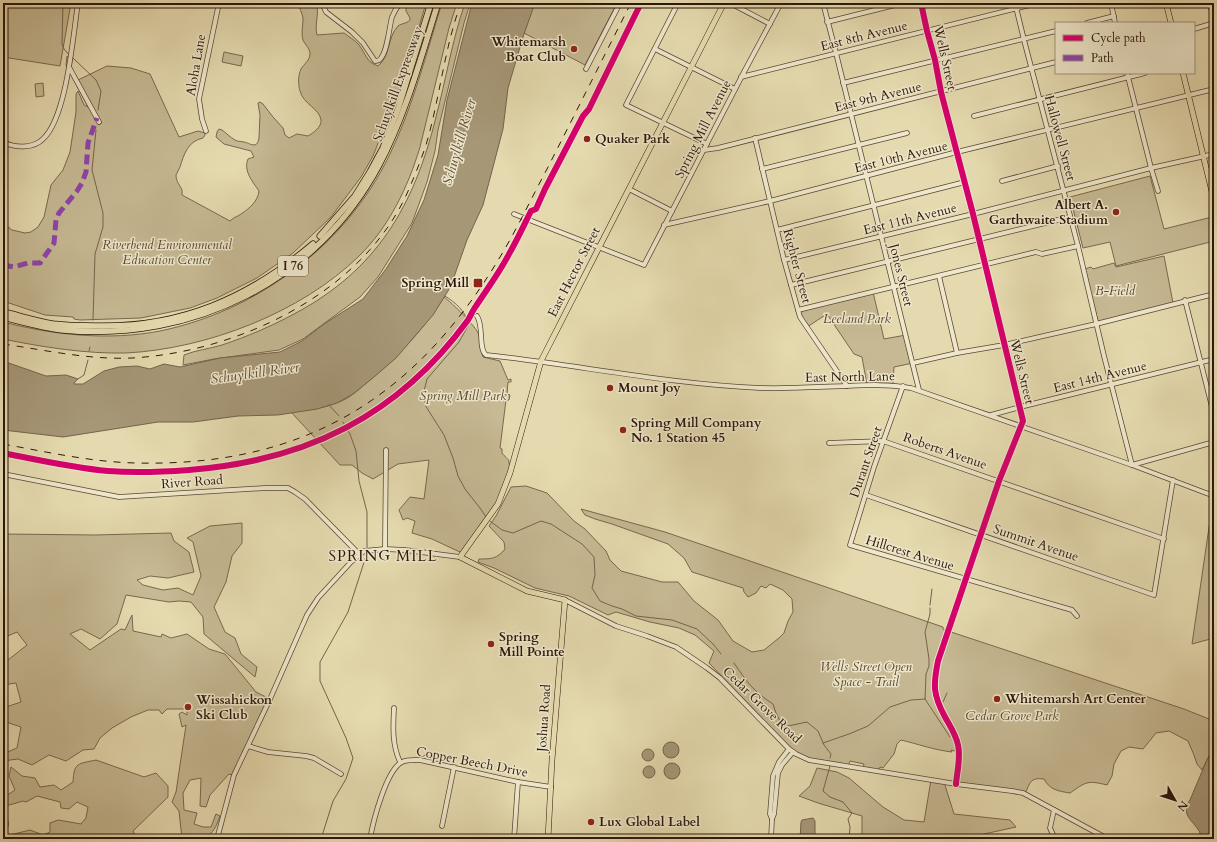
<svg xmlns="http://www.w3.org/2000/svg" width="1217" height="842" viewBox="0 0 1217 842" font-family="Cardo,serif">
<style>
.green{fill:#c6b993;stroke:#79684e}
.water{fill:#a69777;stroke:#75634b}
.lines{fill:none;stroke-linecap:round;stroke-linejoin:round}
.stream{stroke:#75634b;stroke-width:1}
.minor-casing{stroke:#5a4732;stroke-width:5.5}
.major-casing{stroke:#2c1609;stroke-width:6}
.highway-casing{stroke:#2c1609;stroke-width:7}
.minor{stroke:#eee7cb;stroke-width:4}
.major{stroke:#e5daaf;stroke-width:5}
.highway{stroke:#e5daaf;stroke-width:5.5}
.rail{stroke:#2c1609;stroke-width:1;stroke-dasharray:7 7;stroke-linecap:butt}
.quiet{stroke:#8e44ad;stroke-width:5;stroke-dasharray:10 5;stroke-linecap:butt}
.cycleway-casing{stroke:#eee7cb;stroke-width:8}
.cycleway{stroke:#d6006c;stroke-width:6}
.poi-dot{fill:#8f2418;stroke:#eee7cb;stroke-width:1.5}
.labels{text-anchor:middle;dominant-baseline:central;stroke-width:3;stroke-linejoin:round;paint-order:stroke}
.shield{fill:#eee7cb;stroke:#665543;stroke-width:1}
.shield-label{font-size:12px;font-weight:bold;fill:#2c1609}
.street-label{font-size:13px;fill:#2c1609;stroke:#eee7cb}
.poi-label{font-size:13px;font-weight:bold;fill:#2c1609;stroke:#eee7cb;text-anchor:start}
.park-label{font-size:13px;font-style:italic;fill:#5a4732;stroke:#eee7cb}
.water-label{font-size:14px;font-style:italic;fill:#5d4a35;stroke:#eee7cb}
.quarter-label{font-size:15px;letter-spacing:1px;fill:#2c1609;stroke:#eee7cb}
</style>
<rect width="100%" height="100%" fill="#e5daaf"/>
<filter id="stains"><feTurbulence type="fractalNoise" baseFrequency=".005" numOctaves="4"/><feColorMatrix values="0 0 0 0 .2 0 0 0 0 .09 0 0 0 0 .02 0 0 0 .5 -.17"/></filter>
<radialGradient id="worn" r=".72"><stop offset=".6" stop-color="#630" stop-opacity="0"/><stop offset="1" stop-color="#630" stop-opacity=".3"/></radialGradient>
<g class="green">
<path d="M3 3H71L60 66 3 57Z"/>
<path d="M299 3H316C320 14 314 24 317 35L344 33C349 37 355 40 359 45 366 54 366 62 378 66 391 56 387 37 398 26 402 23 406 24 410 20V18L406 11V8L408 6 412 7 415 3H426L405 75 373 156 361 177 331 217 293 253 257 278 217 298 190 308 141 318 80 320 74 319 73 317 45 315 3 301V223L12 230 25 233 31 232 38 227 44 217 51 185 63 170 70 152 76 112V94L78 91 84 105 88 107 66 65 67 56 72 60 71 67 78 80 107 66 131 68 150 74 179 137 198 131 205 133V135L203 138C188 141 184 154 180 167 179 169 177 173 176 175 176 182 180 185 182 190V195L230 221C234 217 237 217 241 214 250 208 258 201 259 191 253 182 243 171 248 159L254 157 251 151 224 144 216 137 217 132 219 129 222 130C226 133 230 137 235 140 238 142 240 141 244 142 250 143 257 150 259 138L260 115 258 103 260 102 263 104 273 117 283 128 285 135 289 138 297 134 308 136C313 133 322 127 321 120 320 109 303 104 300 91 298 84 298 76 301 69 304 64 310 60 310 54 310 48 305 45 303 40 301 33 303 25 303 18 302 13 299 8 299 3Z"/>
<path d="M442 3H457L449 28 420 147C408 187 389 227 359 256 301 313 206 349 126 353 86 354 42 347 3 339V322C54 335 108 341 160 331 257 311 346 245 389 156 413 107 426 54 442 3Z"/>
<path d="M465 3H469V7L464 23 438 130 435 151 427 182 412 223 378 277 360 297 303 339 279 350 214 359 183 365 184 355C196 350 209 349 222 345 246 337 272 326 294 314 377 270 414 206 436 117 446 79 452 41 465 3Z"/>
<path d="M534 3H617L585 65 524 33Z"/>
<path d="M224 52 243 56 241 66 222 62Z"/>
<path d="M43 83 44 96 36 97 35 84Z"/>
<path d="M1150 176 1164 229 1212 217 1214 227V241L1116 266 1110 242 1083 248 1070 197Z"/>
<path d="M1164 256 1173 303 1098 322 1085 269 1091 267 1093 269 1114 263 1116 267Z"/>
<path d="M873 292 884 339 906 335 913 363 894 367 893 385H867L862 357 854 354 827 314 807 327 798 310Z"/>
<path d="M444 297C452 303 476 326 479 335 481 342 481 350 483 357L500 361 508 380 511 379V382H508L507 394 510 395 509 400H506L500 448 502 449V453C504 456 509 459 509 462 515 488 477 533 462 553L432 539 412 533 415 521 407 518 403 520 399 510 410 497 424 499 429 460 398 464 373 479 362 473 352 465H340L291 412C306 410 322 409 336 403 347 400 356 392 364 385 395 360 423 331 444 297Z"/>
<path d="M526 486 547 493 574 521 585 529 606 551 610 560 621 571 662 582H678L694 601 718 620 733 641 752 652 764 650 779 638 784 633 788 621 793 612 792 599 783 590 770 584 766 588 761 586 756 593 748 597 744 592 743 588 692 572 684 558 668 544 612 524 595 519 585 515 581 509 665 532 943 627V629L948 631 1184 709 1214 721V746L1202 770 1197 764 1194 755 1188 741 1169 731 1156 733 1143 749 1129 747 1121 751 1114 764 1112 776 1107 785C1087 780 1086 782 1070 793 1058 791 1050 790 1044 779 1030 777 1030 783 1025 794L956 784 959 752 951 750 952 752C934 750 918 744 901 740L897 744 894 754 883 768 880 767 879 771 863 768 864 764 850 761 848 766 809 760 796 754 735 693 737 692 709 663 714 651 695 635 679 628 650 622 616 612 608 615 569 596 535 588 494 568 478 562 479 559C491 559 497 559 505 549L504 542 489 526 496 516 511 487Z"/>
<path d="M1213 500 1214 501V638L1192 644Z"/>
<path d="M242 523V543L232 556 226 582 214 607 225 632 235 638 241 654 257 667 255 677 204 634 203 617 191 602 179 601 169 602 126 595 117 624 100 639 81 629 70 634 90 650 121 629 125 630 132 615 133 631 161 637 162 634 171 638 187 634 209 649 225 654 256 692 270 699 232 775 229 774 210 795 206 807 200 806 201 778 190 780 183 793 184 810 197 813 194 824 203 827H211L216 814 220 816C212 839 206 839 182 839L179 811 172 802 176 792 186 725 182 727 179 714 182 712 187 715V709H167L162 714 159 710H148L131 717 112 728 100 738 94 749 83 750 66 761 49 755 32 765 18 759 3 761V754L17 748 21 727 3 721V708L21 702 16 683 3 685V664L27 645 17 632 3 638V534L95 535 171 533 174 541 189 552 194 572 168 578 150 576 137 580 143 585 163 590 178 588 193 595 201 576 193 542 187 538 210 526Z"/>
<path d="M96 760 144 777 156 773 168 786V797L133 831 137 839H8L10 835 30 830 43 835 50 832V823L58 820 81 824 86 818 88 807 77 802 69 809 61 808 60 802 37 796 26 802 23 801 6 806 3 798 15 790 9 776 11 767 22 776 35 778 40 787 54 785 61 790 73 782C74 762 78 764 96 760Z"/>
<path d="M817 768 837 772 849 778 883 807 904 820 924 822 931 780 944 782 954 814 1010 820 1016 827 975 836 970 839H862V816L818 803 799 796 810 786Z"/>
</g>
<g class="water">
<path d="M472 3H535L523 37 508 88 503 129 483 205 467 240 454 277 448 291 433 315 396 358 374 377 353 394 337 403 317 409 278 415 238 416 193 422H158L63 437 3 430V361L46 376 66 375 78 379 74 383V384H83L104 371 119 367 137 366 150 369 164 364 180 367 220 358 280 352 302 341 324 324 363 299 386 269 407 236 424 200 438 155 447 100Z"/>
<circle cx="671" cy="750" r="8"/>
<path d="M1214 746V839H1201C1202 824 1177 818 1190 800L1206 762Z"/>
<circle cx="648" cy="755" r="6"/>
<circle cx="672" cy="771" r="8"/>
<circle cx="649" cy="772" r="6"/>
<path d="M813 818 815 821V839H800L801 822 802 820Z"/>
</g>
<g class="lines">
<g class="stream">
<path d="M63 3 62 44 64 49 69 55"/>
<path d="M73 58 96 80 101 91 98 110"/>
<path d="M445 296C456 303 465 311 469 324L459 342 427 379 424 391 425 405 444 435 453 458 458 476 465 489 480 508 486 517"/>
<path d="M93 320 95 254 103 227V213L92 170 96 130"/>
<path d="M89 351 90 347"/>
<path d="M78 379 84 375 88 360"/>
<path d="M329 405 339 416"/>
<path d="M343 422 350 434 356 451 359 481 367 512V550"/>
<path d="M490 521 502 530 513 533 541 521 551 524 582 544 594 557 595 575 592 588 600 601 612 606 622 609 636 616 672 620 697 629 713 644 721 654"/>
<path d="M930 605 932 589"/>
<path d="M734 663C747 682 753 691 773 704L776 713 783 727 807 722 818 731 824 745 831 754 830 758"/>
<path d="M925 699 950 737"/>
<path d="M943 702 947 693"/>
<path d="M823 743 849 734 868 726 890 707 911 700 925 699 926 674 929 666V659L925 632 930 614V608"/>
<path d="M830 766 823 791 830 797 843 802 852 813 848 819 850 827 849 839"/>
<path d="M321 839 333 801 346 779 353 758 346 738 320 681V662L348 612 367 553"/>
</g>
<g class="minor-casing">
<g id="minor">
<path d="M322 3 326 12 352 32 363 43 375 61C387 63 389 26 392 17 394 12 397 7 400 3"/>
<path d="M678 3 626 105 707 144"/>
<path d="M730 3 770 24"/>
<path d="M823 3 836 53 919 390"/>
<path d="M921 3 927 31 935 60 941 92 973 214 1023 421 999 481 938 661C933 685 933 695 945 717 950 726 956 735 958 745 961 757 957 772 956 784"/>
<path d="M1015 3 1024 40 1078 246 1104 356 1132 465 1214 442"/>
<path d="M1111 3 1115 23"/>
<path d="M1210 3 1214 22"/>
<path d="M827 22 903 3"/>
<path d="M1087 23 1114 16"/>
<path d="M1194 29 1214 23"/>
<path d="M655 49 735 89"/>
<path d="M69 67 99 122"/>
<path d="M586 69 620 3"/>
<path d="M1127 73 1151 168 1158 191"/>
<path d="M741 77 1038 3"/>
<path d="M843 83 1056 31"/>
<path d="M974 116 1145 73"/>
<path d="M206 131 202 119 199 99 219 3"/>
<path d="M755 138 784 260 800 317 847 386"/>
<path d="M3 142C15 148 33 149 43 139 67 117 73 35 78 3"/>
<path d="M704 150 718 148 1056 62"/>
<path d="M762 169 907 133"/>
<path d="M1002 181 1058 166"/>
<path d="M629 189 672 211"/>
<path d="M514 214 644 265 744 72 781 3"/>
<path d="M664 225 770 201 957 152 1214 89"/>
<path d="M777 230 965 182"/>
<path d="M784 260 973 214 1151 168 1214 154"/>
<path d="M939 276 957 353"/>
<path d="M791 285 1070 217"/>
<path d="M1185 300 1214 415"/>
<path d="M798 310 1036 252 1042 254 1078 246"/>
<path d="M477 316C484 326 478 349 486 355 578 365 668 384 760 388 788 389 817 387 845 386 868 385 889 384 911 388L1132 465 1214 496"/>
<path d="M913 363 957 353 1004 345 1096 324 1214 294"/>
<path d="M903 386 874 467 850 545 1072 610 1077 616"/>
<path d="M991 415 1020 407 1214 359"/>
<path d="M829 443 883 441 1164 539"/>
<path d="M3 474 119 497 265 488H288L295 492 305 499 359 554"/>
<path d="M866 495 1154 595 1173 480"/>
<path d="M385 549 386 450"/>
<path d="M565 600 616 626 647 636 676 647 707 668 720 678 789 749 796 754 809 760 956 784 1012 791 1023 793 1108 839"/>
<path d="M394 708C393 727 392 745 400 762"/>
<path d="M248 746 268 752 306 756 314 758 341 774"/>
<path d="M3 805 6 824 3 839"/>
<path d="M1054 810 1050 828 1055 839"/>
<path d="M772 819 770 814 773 776 779 762 789 749"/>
<path d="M442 826 454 767"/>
<path d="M217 839 234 775 270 699 307 615 318 598 351 562 364 551 385 549 405 550 460 557"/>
<path d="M370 839C373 822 386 770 402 762 408 759 414 760 420 760L518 782 551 787"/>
<path d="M514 839 518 782"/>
<path d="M771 839 772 819 774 814 778 773 782 765 793 752"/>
</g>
</g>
<g class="major-casing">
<g id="major">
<path d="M1166 3 1171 23"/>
<path d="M1183 73 1214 200"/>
<path d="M548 839 552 760 565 600 527 591 460 557 498 504 510 473 541 361 724 3"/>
</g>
</g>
<g class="highway-casing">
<g id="highway">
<path d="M320 236 355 196 370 172 383 148 398 109 431 3"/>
<path d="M3 312C20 316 36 321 53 324 68 326 82 326 96 326 181 328 249 298 313 244"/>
<path d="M3 317C23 322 43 328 63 330 193 342 317 281 379 165 406 114 421 57 438 3"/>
</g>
</g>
<use href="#minor" class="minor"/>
<use href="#major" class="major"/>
<use href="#highway" class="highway"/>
<g class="rail">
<path d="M3 344C45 350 89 360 132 358 239 352 365 292 409 189 415 175 421 160 426 145 440 98 444 49 461 3"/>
<path d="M3 444C47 452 91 462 136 463 303 467 415 399 500 257 517 229 531 199 547 169 575 114 603 58 631 3"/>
</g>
<path class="quiet" d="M3 265 14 267 28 263H40L54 243 56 220 59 213 77 191 82 183 86 172 88 143 97 118"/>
<g class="cycleway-casing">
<g id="cycleway">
<path d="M921 3 927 31 935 60 941 92 973 214 1023 421 999 481 938 661C933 685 933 695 945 717 950 726 956 735 958 745 961 757 957 772 956 784"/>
<path d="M3 453C38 460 73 468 108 471 135 473 162 472 189 470 306 461 398 416 468 320 471 315 473 310 476 306 487 289 500 272 509 254 517 240 524 225 531 211L536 209 545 189 583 116 589 109 641 3"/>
</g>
</g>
<use href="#cycleway" class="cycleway"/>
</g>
<g class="poi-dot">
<circle cx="574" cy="49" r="4"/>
<circle cx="587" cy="139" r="4"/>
<circle cx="1116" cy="212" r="4"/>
<rect x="473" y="278" width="10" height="10" rx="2"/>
<circle cx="610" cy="388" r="4"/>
<circle cx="623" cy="430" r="4"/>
<circle cx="491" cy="644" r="4"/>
<circle cx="997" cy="699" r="4"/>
<circle cx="188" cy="707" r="4"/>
<circle cx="591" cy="822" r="4"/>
</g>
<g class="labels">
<rect class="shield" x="278" y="256" width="30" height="20" rx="3"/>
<g class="shield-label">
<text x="293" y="266">I 76</text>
</g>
<g class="street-label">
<text transform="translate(864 36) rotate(-14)">East 8th Avenue</text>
<text transform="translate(945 58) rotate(77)">Wells Street</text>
<text transform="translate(196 65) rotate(-80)">Aloha Lane</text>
<text transform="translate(398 84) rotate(-70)">Schuylkill Expressway</text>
<text transform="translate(878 97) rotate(-14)">East 9th Avenue</text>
<text transform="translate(703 129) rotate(-63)">Spring Mill Avenue</text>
<text transform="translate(1060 138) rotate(75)">Hallowell Street</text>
<text transform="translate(901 157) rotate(-14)">East 10th Avenue</text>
<text transform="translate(910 219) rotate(-14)">East 11th Avenue</text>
<text transform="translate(797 266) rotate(75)">Righter Street</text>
<text transform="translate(574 272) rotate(-63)">East Hector Street</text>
<text transform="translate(901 275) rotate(76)">Jones Street</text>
<text transform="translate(1022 372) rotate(76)">Wells Street</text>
<text transform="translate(850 377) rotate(-1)">East North Lane</text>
<text transform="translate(1100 377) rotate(-14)">East 14th Avenue</text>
<text transform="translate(945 451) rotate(19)">Roberts Avenue</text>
<text transform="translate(866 462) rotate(-71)">Durant Street</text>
<text transform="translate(192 482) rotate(-4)">River Road</text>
<text transform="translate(1036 543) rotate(19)">Summit Avenue</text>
<text transform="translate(910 553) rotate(17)">Hillcrest Avenue</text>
<text transform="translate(762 705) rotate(44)">Cedar Grove Road</text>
<text transform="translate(544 718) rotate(-86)">Joshua Road</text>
<text transform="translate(472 762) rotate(11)">Copper Beech Drive</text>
</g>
<g class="poi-label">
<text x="566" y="42" text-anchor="end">Whitemarsh<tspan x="566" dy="15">Boat Club</tspan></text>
<text x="595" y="139">Quaker Park</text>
<text x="1108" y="205" text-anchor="end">Albert A.<tspan x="1108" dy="15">Garthwaite Stadium</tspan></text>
<text x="469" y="283" text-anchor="end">Spring Mill</text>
<text x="618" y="388">Mount Joy</text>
<text x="631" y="423">Spring Mill Company<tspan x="631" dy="15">No. 1 Station 45</tspan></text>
<text x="499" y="637">Spring<tspan x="499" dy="15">Mill Pointe</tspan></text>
<text x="1005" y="699">Whitemarsh Art Center</text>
<text x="196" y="700">Wissahickon<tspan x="196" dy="15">Ski Club</tspan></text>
<text x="599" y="822">Lux Global Label</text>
</g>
<g class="park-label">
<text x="167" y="245">Riverbend Environmental<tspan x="167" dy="15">Education Center</tspan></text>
<text x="1115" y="291">B-Field</text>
<text x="857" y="319">Leeland Park</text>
<text x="463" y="396">Spring Mill Park</text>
<text x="866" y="667">Wells Street Open<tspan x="866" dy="15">Space - Trail</tspan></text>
<text x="1012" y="716">Cedar Grove Park</text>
</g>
<g class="water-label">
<text transform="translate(459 142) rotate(-74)">Schuylkill River</text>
<text transform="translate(255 373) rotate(-8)">Schuylkill River</text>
</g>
<g class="quarter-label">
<text x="383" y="556">SPRING MILL</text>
</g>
</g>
<rect width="1217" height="842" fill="none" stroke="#e5daaf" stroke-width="16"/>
<rect x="4" y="4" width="1209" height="834" fill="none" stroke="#2c1609" stroke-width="2"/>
<rect x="8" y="8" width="1201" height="826" fill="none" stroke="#2c1609"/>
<rect x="1055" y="22" width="140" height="52" fill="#eee7cb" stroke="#a0937d"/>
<rect x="1063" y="35" width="20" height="6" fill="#d6006c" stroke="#a0937d"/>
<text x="1091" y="42" font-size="12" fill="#2c1609">Cycle path</text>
<rect x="1063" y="55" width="20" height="6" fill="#8e44ad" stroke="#a0937d"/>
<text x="1091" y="62" font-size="12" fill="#2c1609">Path</text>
<g transform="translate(1175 800) rotate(129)" stroke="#eee7cb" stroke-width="3" paint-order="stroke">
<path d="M0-3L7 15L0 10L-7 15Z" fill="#2c1609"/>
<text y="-6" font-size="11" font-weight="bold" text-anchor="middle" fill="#2c1609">N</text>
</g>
<rect width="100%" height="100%" filter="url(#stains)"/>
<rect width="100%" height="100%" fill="url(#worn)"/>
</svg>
